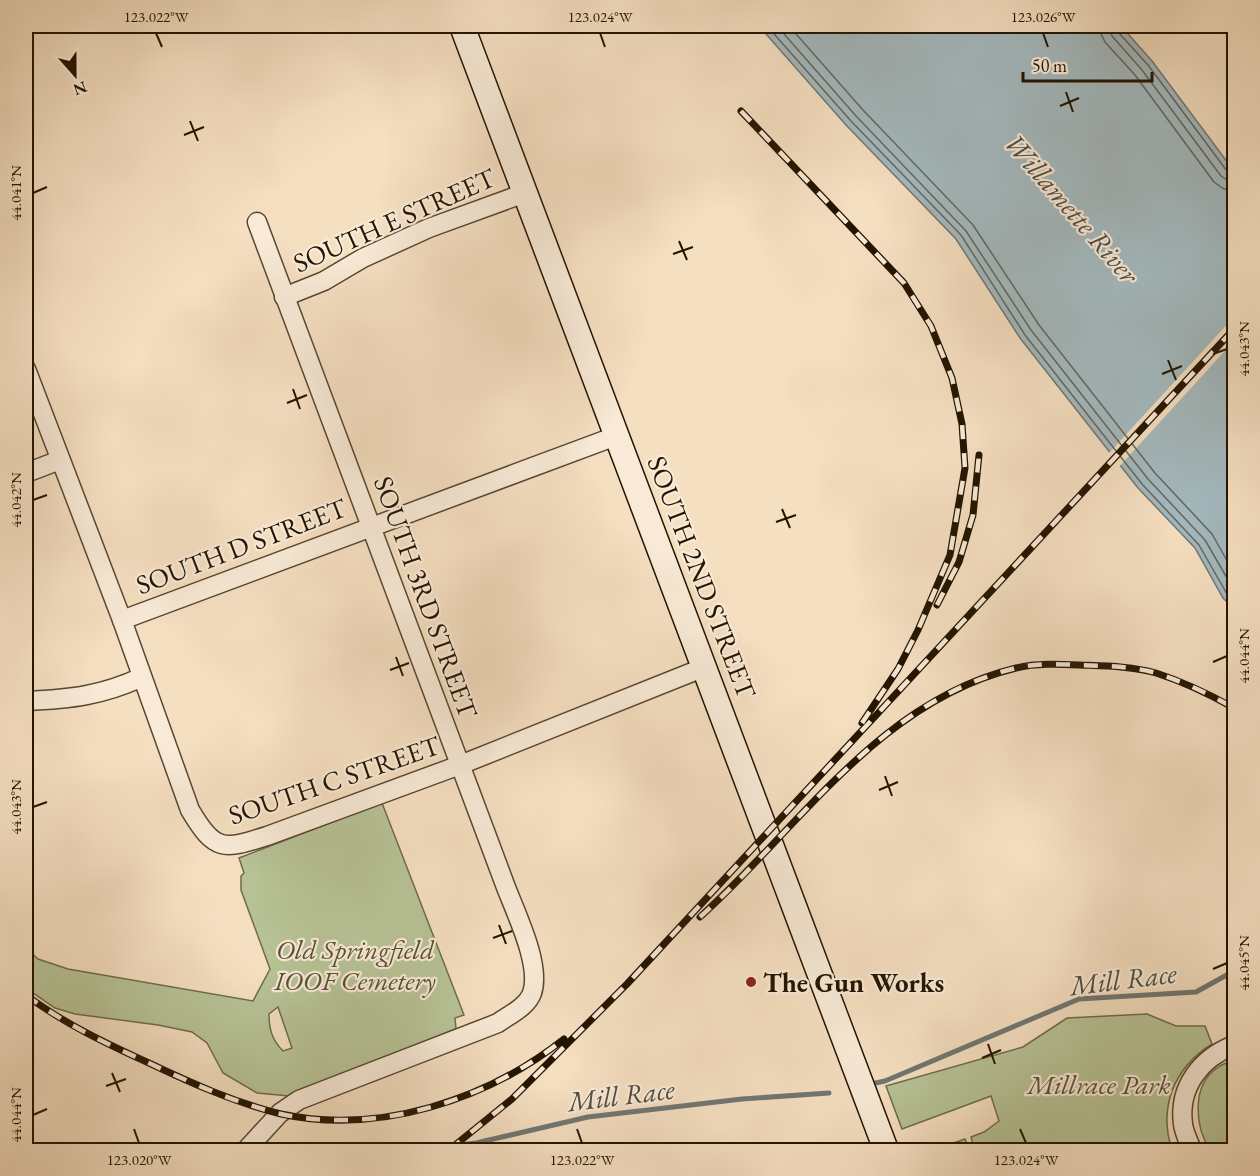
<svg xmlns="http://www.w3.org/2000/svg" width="1260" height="1176" viewBox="0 0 1260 1176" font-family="'EB Garamond',serif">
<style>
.green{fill:#b7c396;stroke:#6d6c4b;stroke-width:1.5;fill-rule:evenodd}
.water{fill:#a3b9bf;stroke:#707773;stroke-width:1.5}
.pier{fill:#f5dfc1}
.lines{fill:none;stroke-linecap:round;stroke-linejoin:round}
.shore{stroke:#636660;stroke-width:1.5}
.stream{stroke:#707773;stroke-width:5}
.street-casing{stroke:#584730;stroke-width:21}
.secondary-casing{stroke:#231400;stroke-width:27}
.street{stroke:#f8ead7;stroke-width:18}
.secondary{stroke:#f8ead7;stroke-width:24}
.rail-casing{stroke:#231400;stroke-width:7}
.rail{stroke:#f8ead7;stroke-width:4.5;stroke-dasharray:14;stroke-linecap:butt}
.ticks{fill:none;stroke:#231400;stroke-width:2}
.poi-dot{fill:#8f2418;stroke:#f8ead7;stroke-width:2}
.labels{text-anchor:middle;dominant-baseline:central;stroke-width:4.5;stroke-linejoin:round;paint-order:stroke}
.street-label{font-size:27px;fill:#231400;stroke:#f8ead7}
.park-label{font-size:27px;font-style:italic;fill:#575134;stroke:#f8ead7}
.poi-label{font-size:27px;font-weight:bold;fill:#231400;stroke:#f8ead7;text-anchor:start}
.water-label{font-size:28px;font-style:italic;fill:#504e43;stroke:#f8ead7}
.neatline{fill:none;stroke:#231400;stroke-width:2}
.ticks-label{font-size:15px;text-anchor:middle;fill:#231400}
</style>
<rect width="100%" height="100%" fill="#f5dfc1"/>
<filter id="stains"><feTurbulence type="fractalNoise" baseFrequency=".00333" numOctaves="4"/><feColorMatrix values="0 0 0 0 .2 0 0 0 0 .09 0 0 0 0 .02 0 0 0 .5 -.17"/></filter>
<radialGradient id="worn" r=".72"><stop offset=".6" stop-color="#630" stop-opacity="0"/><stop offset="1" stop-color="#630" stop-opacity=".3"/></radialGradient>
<g class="green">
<path d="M382 803 464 1015 455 1018 456 1029 289 1096 257 1093 223 1073 207 1043 192 1032 158 1025 75 1014 55 1008 26 988V948L38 959 68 969 253 1001 270 969 241 890V876L244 873 239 858ZM278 1007 292 1048 283 1051C272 1040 269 1029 269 1014Z"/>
<path d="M1147 1014 1176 1026H1205L1212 1044C1174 1068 1158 1107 1172 1150H934L965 1139 969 1149 974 1148 971 1137 984 1132 999 1121 991 1096 902 1129 886 1086 1023 1047 1067 1018Z"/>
<path d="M1234 1060V1150H1210C1195 1127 1191 1086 1217 1068 1222 1064 1229 1062 1234 1060Z"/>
</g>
<path class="water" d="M759 26H1121L1152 61 1234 171V609L1223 598 1195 548 1138 488 1020 338 956 239 846 125Z"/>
<path class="pier" d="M1234 317V341L1118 468 1108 454Z"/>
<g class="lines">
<g class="shore">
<path d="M767 26 851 121 961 235 1025 335 1142 484 1199 545 1227 594 1234 601"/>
<path d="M777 26 856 116 966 231 1031 330 1148 479 1205 540 1234 590"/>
<path d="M789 26 863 110 973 225 1039 325 1155 473 1212 534 1234 573"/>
<path d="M1100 26 1101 34 1105 42 1135 75 1214 182 1224 189 1234 190"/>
<path d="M1109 26 1112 36 1142 70 1221 176 1227 180 1234 181"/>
<path d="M1117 26 1118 32 1148 65 1227 171 1234 174"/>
</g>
<g class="stream">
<path d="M866 1085 885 1081 1079 999 1196 992 1234 971"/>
<path d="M422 1150 476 1143 588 1117 742 1099 829 1093"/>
</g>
<g class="street-casing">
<g id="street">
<path d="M284 297 324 281 363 258 429 228 525 193"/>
<path d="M26 369 122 620 190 810C215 852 223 850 267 836L460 765 705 667"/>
<path d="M26 473 60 460"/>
<path d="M122 620 616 436"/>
<path d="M26 701C70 699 101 696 142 677"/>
<path d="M246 1150 280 1113 299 1100 498 1023C509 1015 527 1007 532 993 542 964 514 910 504 882L257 222"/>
<path d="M1192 1150C1189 1142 1184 1133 1183 1124 1178 1087 1201 1058 1234 1045"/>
</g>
</g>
<g class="secondary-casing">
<path id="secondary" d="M462 26 886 1150"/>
</g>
<use href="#street" class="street"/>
<use href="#secondary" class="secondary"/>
<g class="rail-casing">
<g id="rail">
<path d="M741 111 904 283 931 326 952 378 962 424 965 468 950 555 918 630 898 669 862 723"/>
<path d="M937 605 959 562 973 515 979 455"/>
<path d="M700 917C799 828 879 701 1016 668 1036 663 1059 664 1079 665 1105 666 1131 666 1156 673 1184 682 1209 694 1234 708"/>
<path d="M26 995C63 1023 107 1044 149 1063 191 1083 236 1103 281 1114 379 1135 487 1100 564 1039"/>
<path d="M449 1150 512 1099 627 984 1234 329"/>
</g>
</g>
<use href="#rail" class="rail"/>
</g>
<path class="ticks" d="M156 33 162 47M600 33 605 47M1043 33 1048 47M1066 92 1073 112M1060 106 1079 98M190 121 198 141M184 135 204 127M33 193 47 187M679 241 687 260M673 254 693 247M1213 354 1227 349M1168 360 1176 380M1162 374 1182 366M293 389 300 409M287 403 307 395M33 500 47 495M782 509 790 528M776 522 796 515M396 657 403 676M1213 662 1227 656M390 670 409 663M885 776 892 796M879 790 898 782M33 807 47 802M499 925 506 944M493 938 512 931M1213 969 1227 963M988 1044 995 1064M982 1058 1001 1050M112 1073 120 1092M106 1086 126 1079M33 1115 47 1109M134 1129 139 1143M577 1129 582 1143M1020 1129 1026 1143"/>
<circle class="poi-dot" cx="751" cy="982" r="6"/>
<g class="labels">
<g class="street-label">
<text transform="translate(394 220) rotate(-24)">SOUTH E STREET</text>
<text transform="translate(241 546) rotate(-21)">SOUTH D STREET</text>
<text transform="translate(702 577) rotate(69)">SOUTH 2ND STREET</text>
<text transform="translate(426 597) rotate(70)">SOUTH 3RD STREET</text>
<text transform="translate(334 780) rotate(-19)">SOUTH C STREET</text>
</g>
<g class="park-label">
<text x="355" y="949">Old Springfield<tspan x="355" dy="31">IOOF Cemetery</tspan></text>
<text x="1099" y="1084">Millrace Park</text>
</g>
<g class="poi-label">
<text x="763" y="982">The Gun Works</text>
</g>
<g class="water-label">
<text transform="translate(1072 208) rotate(49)">Willamette River</text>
<text transform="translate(1123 979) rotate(-7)">Mill Race</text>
<text transform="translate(621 1095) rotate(-7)">Mill Race</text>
</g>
</g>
<rect width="1260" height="1176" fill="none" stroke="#f5dfc1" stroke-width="66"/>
<g transform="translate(75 75) rotate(159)" stroke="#f8ead7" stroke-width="4.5" paint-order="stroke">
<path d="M0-4.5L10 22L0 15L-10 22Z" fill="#231400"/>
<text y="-9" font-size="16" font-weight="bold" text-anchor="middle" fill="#231400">N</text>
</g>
<path d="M1023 72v9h129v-9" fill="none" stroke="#231400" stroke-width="3"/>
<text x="1032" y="72" font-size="18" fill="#231400" stroke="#f8ead7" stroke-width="4.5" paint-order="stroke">50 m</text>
<rect x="33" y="33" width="1194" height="1110" class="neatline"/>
<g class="ticks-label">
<text x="156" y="22">123.022°W</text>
<text x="600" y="22">123.024°W</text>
<text x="1043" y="22">123.026°W</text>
<text transform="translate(16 193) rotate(-90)" y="5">44.041°N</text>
<text transform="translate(1244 349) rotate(-90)" y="5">44.043°N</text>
<text transform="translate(16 500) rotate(-90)" y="5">44.042°N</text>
<text transform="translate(1244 656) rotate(-90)" y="5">44.044°N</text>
<text transform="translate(16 807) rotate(-90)" y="5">44.043°N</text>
<text transform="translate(1244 963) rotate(-90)" y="5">44.045°N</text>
<text transform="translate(16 1115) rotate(-90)" y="5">44.044°N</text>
<text x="139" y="1165">123.020°W</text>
<text x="582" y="1165">123.022°W</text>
<text x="1026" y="1165">123.024°W</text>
</g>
<rect width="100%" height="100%" filter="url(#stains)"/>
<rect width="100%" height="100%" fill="url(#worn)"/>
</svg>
